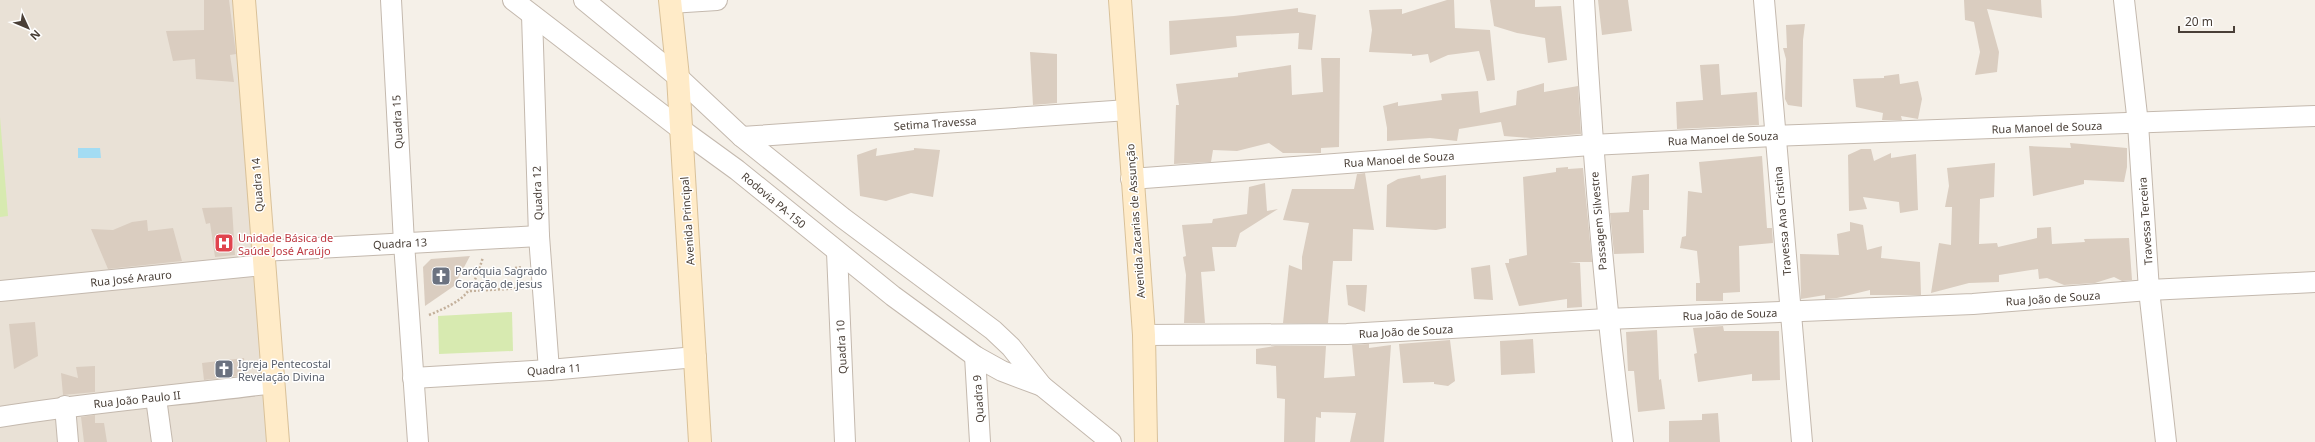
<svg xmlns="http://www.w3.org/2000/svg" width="2315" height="442" viewBox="0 0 2315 442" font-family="'Noto Sans',sans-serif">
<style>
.residential{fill:#e9e1d6}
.green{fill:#d7eab0}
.water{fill:#a3dcf3}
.building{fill:#dacdc0}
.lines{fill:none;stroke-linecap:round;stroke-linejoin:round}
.street-casing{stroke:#c4b9ae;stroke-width:22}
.secondary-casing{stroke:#d9c199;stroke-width:24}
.path{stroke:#c3b09b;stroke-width:2.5;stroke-dasharray:2 2;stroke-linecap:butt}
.street{stroke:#fff;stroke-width:20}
.secondary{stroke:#ffebc8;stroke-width:22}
.labels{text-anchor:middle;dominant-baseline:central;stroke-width:3;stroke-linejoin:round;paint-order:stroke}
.street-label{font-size:11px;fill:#493f37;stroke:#fff}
.health-label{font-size:11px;fill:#be3a42;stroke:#fff;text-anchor:start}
.worship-label{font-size:11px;fill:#5b616d;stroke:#fff;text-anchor:start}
</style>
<rect width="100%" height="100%" fill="#f5f0e8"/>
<path class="residential" d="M0 0H254L276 442H0Z"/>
<g class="green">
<path d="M0 117 8 216 0 217Z"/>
<path d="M512 312 513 351 439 354 438 316Z"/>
</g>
<path class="water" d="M78 148H100L101 158H78Z"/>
<g class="building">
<path d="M204 0H229L236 54 230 55 234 82 196 79 195 59 173 61 166 31 204 30Z"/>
<path d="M1447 0H1454L1455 28 1490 30 1495 80 1487 81 1479 51 1448 55 1430 63 1428 54 1412 56V54L1369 52 1372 30 1369 10 1402 9V14Z"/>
<path d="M1490 0H1535V7L1561 6 1567 60 1548 63 1545 38 1517 33 1494 26Z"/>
<path d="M1598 0H1628L1632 31 1602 35Z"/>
<path d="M1964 0H2041L2042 18 1987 9 1999 52 1997 72 1975 75 1980 52 1974 22 1965 20Z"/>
<path d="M1298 8V12L1316 15 1312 50 1298 49 1299 33 1236 36 1237 47 1170 55 1169 21 1234 16Z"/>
<path d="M1805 24 1803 40 1802 107 1788 105 1785 99 1786 59 1783 48H1787L1786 25Z"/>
<path d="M1030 52 1057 54V103L1033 105Z"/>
<path d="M1321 58H1340L1339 147 1321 148V153H1283L1269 143 1237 151 1213 150 1211 162 1174 164 1176 105H1179L1176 84 1238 77V73L1291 65 1292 95 1323 92Z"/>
<path d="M1719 64 1721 95 1757 92 1759 125 1677 129 1676 102 1703 100 1700 65Z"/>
<path d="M1899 74 1900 84 1918 81 1922 99 1918 119 1901 116 1902 120H1882L1883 113 1856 107 1853 79 1884 78V76Z"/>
<path d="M1544 83V92L1578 86 1581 134 1531 138 1504 136 1501 122 1459 129 1457 141 1430 138 1387 141V128L1383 106 1398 102V106L1442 100 1441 94 1478 91 1480 113 1516 105 1517 91Z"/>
<path d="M2070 143 2127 148V167L2124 182 2084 180V184L2033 196 2029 146 2071 148Z"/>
<path d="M877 148 876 156 914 150V148L940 150 933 197 911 193 886 201 860 196 857 155Z"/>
<path d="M1861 149H1871L1874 161 1891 153V158L1916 154 1918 210 1900 213 1899 202 1863 197 1867 209 1849 211 1848 155Z"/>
<path d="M1762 156 1767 228H1772L1773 243 1739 246 1740 292 1723 293V301H1696V283H1700L1697 251 1680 248 1682 237 1686 236 1688 191 1702 193 1699 162Z"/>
<path d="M1995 163 1994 197 1980 199 1979 244 1997 243 1998 247 2037 238V228L2051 227 2052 244 2085 242 2084 239 2129 238 2132 280 2122 281 2114 277 2095 283 2064 285 2047 278 2039 279 2038 269 1999 275V282L1969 283 1931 293 1939 243 1951 245 1952 207H1945L1949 186 1947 168Z"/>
<path d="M1568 167V169L1583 168 1592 262H1569L1580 263 1582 307 1567 308V299L1519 306 1505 263H1509V259L1527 255 1523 177 1556 172V168Z"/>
<path d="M1365 173 1374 230 1353 229 1352 261H1333L1328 323H1283L1289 265 1302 270V257L1309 223 1283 220 1292 189H1354L1357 174Z"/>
<path d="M1649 174V210H1643L1644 253 1614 254 1610 213 1629 212 1632 176Z"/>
<path d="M1420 175 1421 179 1446 175V228L1436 230 1386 227 1387 185 1398 179Z"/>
<path d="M1265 183 1267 211 1278 209 1240 233 1236 247H1212L1215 271 1201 272 1205 323H1184L1186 275 1183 257 1186 256 1182 225 1212 223 1213 219 1247 214 1249 187Z"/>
<path d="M232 207 235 255 215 257 210 223 206 224 202 208Z"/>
<path d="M147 220 148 231 173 228 182 261 108 269 91 229 113 230 132 222Z"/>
<path d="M1850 222 1863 225 1867 250 1882 246 1881 258 1920 262 1921 295H1870V290L1837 298 1825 299V295L1801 299 1800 254 1839 255 1837 234 1850 231Z"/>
<path d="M470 256 454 286 425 306 423 267 431 259Z"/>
<path d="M1490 265 1493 300 1474 299 1471 268Z"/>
<path d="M1346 285H1367L1365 312 1348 305Z"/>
<path d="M35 322 38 356 14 369 9 324Z"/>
<path d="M1723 326 1724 331H1779L1780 380 1752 381V374L1698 382 1694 354 1697 353 1693 328Z"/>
<path d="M1657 330 1659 380 1661 379 1665 409 1638 412 1634 371H1628L1626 332Z"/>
<path d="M1533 339 1535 373 1501 375 1500 341Z"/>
<path d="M1450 340 1455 381 1448 386 1434 384V382L1403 383 1399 344Z"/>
<path d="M1369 344V348L1391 345 1384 442H1350L1356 413 1321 412V418L1316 417 1315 442H1284L1285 399 1277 398 1276 366 1256 364V349L1275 346H1326L1324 378 1355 376 1352 345Z"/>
<path d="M244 358 246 375 204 380 202 363Z"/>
<path d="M95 366V392L63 395 61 373 78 378 76 367Z"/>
<path d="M1718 413 1720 442H1669V421L1702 420V414Z"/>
<path d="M95 415V423H104L107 442H84L81 417Z"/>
</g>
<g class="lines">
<g class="street-casing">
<g id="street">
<path d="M391 0 404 243 418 442"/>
<path d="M513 0 682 130 737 170 893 296 975 356 1002 371 1042 386"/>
<path d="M584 0 678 77 742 137 843 218 993 330 1011 347 1042 386 1111 442"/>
<path d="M1584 0C1592 148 1604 295 1623 442"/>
<path d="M1764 0 1802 442"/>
<path d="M2124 0 2138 124 2149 290 2166 442"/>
<path d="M670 3 717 0"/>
<path d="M532 15 539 236 549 370"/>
<path d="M742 137 1128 110"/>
<path d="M1131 179 1591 145 1774 136 2315 116"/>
<path d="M262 251 539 236"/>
<path d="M837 252 845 442"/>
<path d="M0 291 263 265"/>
<path d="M1144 335 1347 334 1607 319 1973 304 2149 290 2315 282"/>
<path d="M975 356 980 442"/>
<path d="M413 378 549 370 696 357"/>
<path d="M156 398 162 442"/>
<path d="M65 406 68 442"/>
<path d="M0 417C91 402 183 395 274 383"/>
</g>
</g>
<g class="secondary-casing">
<g id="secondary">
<path d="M244 0 278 442"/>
<path d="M670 0 678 77 700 442"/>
<path d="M1120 0 1144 335 1146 442"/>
</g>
</g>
<g class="path">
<path d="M515 268 522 267"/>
<path d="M470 291 525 288"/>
<path d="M429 315C465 300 472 294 483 257"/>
</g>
<use href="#street" class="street"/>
<use href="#secondary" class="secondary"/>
</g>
<defs>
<g id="hospital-square" transform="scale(1)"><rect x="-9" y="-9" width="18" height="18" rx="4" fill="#e0444e" stroke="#fff"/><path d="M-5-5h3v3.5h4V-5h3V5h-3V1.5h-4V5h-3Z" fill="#fff"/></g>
<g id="church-square" transform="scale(1)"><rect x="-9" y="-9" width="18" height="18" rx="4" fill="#6b7280" stroke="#fff"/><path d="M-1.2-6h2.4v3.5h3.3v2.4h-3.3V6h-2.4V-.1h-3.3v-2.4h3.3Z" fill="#fff"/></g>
</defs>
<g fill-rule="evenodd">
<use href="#hospital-square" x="224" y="243"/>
<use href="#church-square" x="441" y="276"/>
<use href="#church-square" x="224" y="369"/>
</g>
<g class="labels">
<g class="street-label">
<text transform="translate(397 122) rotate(-93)">Quadra 15</text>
<text transform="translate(935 123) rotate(-4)">Setima Travessa</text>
<text transform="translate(2047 127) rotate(-2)">Rua Manoel de Souza</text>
<text transform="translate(1723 138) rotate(-3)">Rua Manoel de Souza</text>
<text transform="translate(1399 159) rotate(-4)">Rua Manoel de Souza</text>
<text transform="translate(257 185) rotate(-94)">Quadra 14</text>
<text transform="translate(537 193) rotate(-92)">Quadra 12</text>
<text transform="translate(774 200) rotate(40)">Rodovia PA-150</text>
<text transform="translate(687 221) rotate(-94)">Avenida Principal</text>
<text transform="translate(1135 221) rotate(-94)">Avenida Zacarias de Assunção</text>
<text transform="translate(1598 221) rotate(-95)">Passagem Silvestre</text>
<text transform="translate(1782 221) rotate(-95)">Travessa Ana Cristina</text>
<text transform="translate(2145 221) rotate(-94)">Travessa Terceira</text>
<text transform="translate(400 243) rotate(-3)">Quadra 13</text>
<text transform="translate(131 278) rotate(-6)">Rua José Arauro</text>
<text transform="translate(2053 298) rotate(-4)">Rua João de Souza</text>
<text transform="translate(1730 314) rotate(-2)">Rua João de Souza</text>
<text transform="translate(1406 331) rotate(-3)">Rua João de Souza</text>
<text transform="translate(841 347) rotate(-93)">Quadra 10</text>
<text transform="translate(554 369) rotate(-4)">Quadra 11</text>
<text transform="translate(137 399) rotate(-6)">Rua João Paulo II</text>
<text transform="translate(978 399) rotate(-94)">Quadra 9</text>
</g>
<g class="health-label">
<text x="238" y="237">Unidade Básica de<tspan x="238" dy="13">Saúde José Araújo</tspan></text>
</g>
<g class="worship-label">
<text x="455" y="270">Paróquia Sagrado<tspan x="455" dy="13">Coração de jesus</tspan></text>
<text x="238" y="363">Igreja Pentecostal<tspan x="238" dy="13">Revelação Divina</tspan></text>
</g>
</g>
<g transform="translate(28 28) rotate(134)" stroke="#ffffff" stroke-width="3" paint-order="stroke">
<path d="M0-3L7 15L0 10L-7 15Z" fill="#493f37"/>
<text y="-6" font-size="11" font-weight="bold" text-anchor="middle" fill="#493f37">N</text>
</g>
<path d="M2179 26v6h55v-6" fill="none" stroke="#493f37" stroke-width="2"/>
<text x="2185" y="26" font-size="12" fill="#493f37" stroke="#ffffff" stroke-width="3" paint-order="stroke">20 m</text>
</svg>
